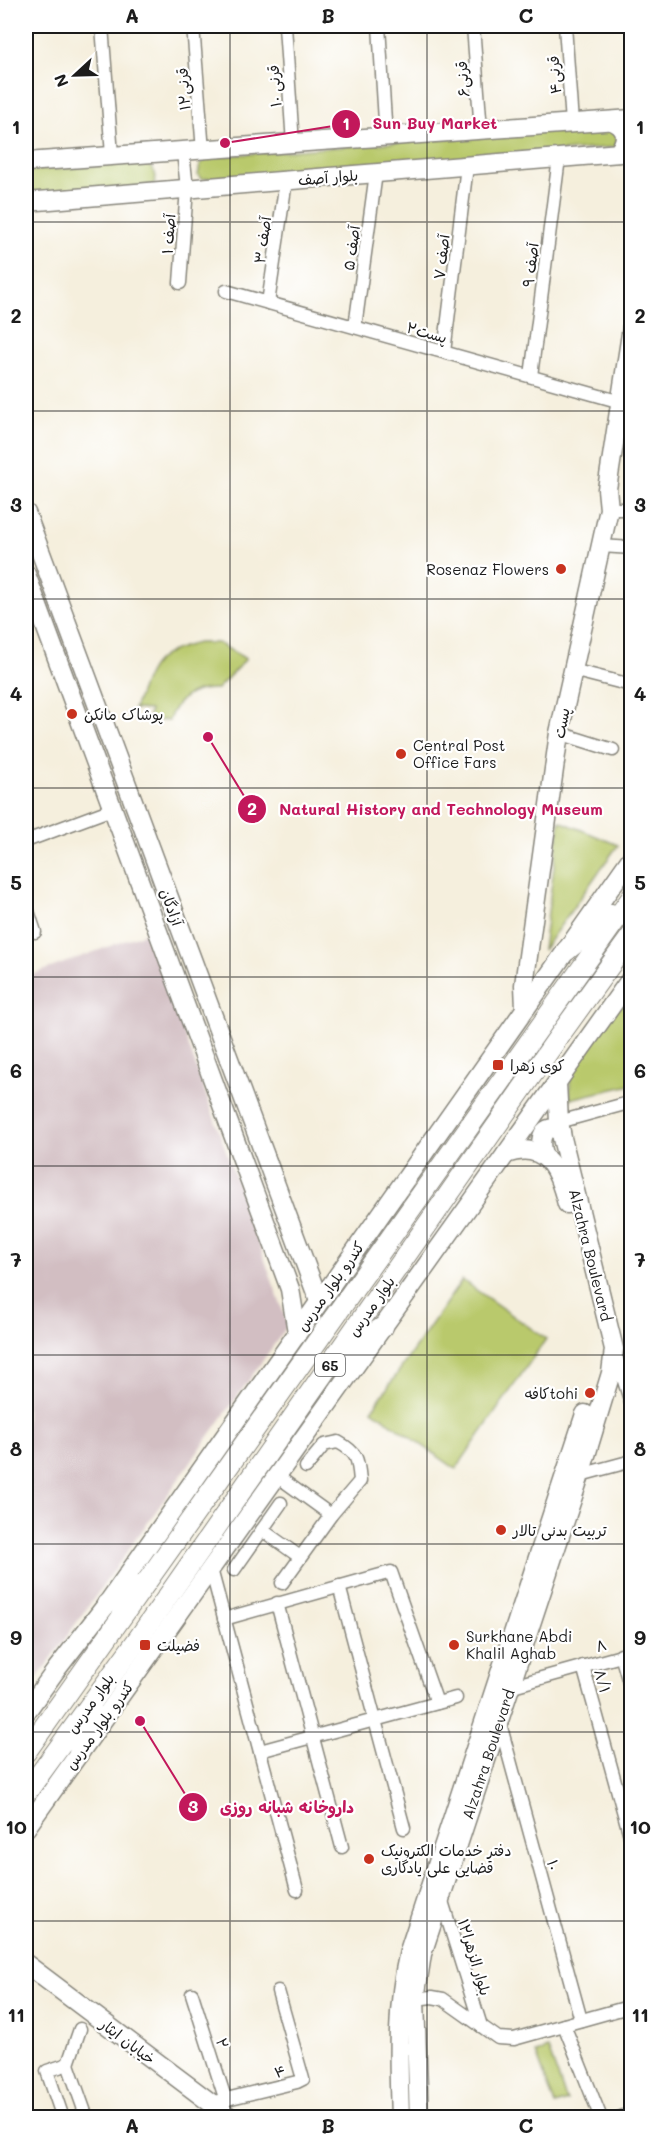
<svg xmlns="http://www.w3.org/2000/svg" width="657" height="2143" viewBox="0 0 657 2143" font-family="Mali,'Playpen Sans Arabic',sans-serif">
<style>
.industrial{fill:#d2bec2}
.green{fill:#b9c96c;stroke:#6a7244;stroke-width:1.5}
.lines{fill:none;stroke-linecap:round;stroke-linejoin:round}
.street-casing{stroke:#88867c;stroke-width:15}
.secondary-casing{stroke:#88867c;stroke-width:21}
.primary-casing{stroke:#88867c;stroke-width:22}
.street{stroke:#fff;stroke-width:12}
.secondary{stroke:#fff;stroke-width:18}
.primary{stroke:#fff;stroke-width:20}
.grid{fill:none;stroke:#1c1c1c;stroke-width:1.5;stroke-opacity:0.55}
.poi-dot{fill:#c8321e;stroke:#fff;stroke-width:2}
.labels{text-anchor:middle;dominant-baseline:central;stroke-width:4.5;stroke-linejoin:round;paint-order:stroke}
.shield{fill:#fff;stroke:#606060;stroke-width:1.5}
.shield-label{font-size:14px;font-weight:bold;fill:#1c1c1c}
.street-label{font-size:15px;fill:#1c1c1c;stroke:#fff}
.poi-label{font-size:15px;fill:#1c1c1c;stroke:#fff;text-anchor:start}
.leader{fill:none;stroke:#c2185b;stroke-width:2}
.callout-dot{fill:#c2185b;stroke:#fff;stroke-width:2}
.mark-label{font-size:18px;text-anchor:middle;font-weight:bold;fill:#fff}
.callout-label{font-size:16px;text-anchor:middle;font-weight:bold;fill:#c2185b;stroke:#fff;stroke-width:4.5;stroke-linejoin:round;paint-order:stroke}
.neatline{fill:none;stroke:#1c1c1c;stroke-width:2}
.grid-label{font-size:20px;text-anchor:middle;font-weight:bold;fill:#1c1c1c}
</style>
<rect width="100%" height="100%" fill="#fff"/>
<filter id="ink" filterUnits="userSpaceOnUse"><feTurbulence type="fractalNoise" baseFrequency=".0167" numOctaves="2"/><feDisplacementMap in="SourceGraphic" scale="12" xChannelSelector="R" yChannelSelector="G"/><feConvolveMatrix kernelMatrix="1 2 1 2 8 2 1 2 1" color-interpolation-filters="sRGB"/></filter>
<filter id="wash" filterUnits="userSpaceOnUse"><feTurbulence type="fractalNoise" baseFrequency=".008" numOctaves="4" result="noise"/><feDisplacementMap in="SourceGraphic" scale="24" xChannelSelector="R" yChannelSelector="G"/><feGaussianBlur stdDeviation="1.35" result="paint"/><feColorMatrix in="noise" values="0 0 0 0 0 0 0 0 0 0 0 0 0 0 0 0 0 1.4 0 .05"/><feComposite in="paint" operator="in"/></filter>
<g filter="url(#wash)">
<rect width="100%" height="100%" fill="#f5efdd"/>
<path class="industrial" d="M148 932 288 1325 26 1694V977Z"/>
<g class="green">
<path d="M608 126 617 135 616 147 201 179 198 175 200 165 207 157Z"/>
<path d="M144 162C153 168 160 175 153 185L26 200V171Z"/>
<path d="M198 643H218L246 659 217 689C194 688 177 696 169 720L148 721 150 710 134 709C150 666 151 654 198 643Z"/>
<path d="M560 821 618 845 543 950Z"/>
<path d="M631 989V1085L570 1099V1075Z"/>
<path d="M462 1280 546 1339 456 1469 372 1410Z"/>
<path d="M548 2049 567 2101 555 2105 536 2053Z"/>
</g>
</g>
<g filter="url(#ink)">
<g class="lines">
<g class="street-casing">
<g id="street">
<path d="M102 26 112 155"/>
<path d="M193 26 203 151"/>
<path d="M285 26 293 144"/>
<path d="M379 26 386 137"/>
<path d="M473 26 481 131"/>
<path d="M565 26 572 123"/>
<path d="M180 283 187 188 183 152"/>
<path d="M226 291 621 402"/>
<path d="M268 303 286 181"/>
<path d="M355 327 376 173"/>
<path d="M444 352 467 166"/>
<path d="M531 376 559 158"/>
<path d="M609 509H632"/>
<path d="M601 546 632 548"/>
<path d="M572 670 627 684"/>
<path d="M559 733 613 750"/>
<path d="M26 841 112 809"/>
<path d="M26 905 35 932"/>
<path d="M559 1122 632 1102"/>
<path d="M616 1356 632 1406"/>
<path d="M580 1475 632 1461"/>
<path d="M277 1476 331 1515"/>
<path d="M262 1530 300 1557"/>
<path d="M211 1569 297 1890"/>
<path d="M234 1570 281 1503"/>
<path d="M282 1583 331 1515 360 1481C358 1459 358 1453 338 1442L324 1445 306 1467"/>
<path d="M339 1586 404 1828"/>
<path d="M277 1603 342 1847"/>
<path d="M224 1619 391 1572 437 1703"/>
<path d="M621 1655 632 1693"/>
<path d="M583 1666 632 1843"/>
<path d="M509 1687 632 1653"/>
<path d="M499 1720 581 2020"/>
<path d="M260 1751 456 1698"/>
<path d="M441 1898 481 2026"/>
<path d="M192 1994 226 2101"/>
<path d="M415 1999 432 1997 443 1999 498 2038 514 2039 632 2006"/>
<path d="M564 2025 601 2118"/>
<path d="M68 2064 80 2029"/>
<path d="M210 2103 297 2082 303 2079 278 1991"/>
<path d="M63 2118 47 2071 68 2064 87 2118"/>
<path d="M618 2118 632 2113"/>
</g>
</g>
<g class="secondary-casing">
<g id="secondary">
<path d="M612 121C628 128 628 139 618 153"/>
<path d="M26 162 632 119"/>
<path d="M26 202 632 152"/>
<path d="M26 513 319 1301"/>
<path d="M26 574 290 1289 297 1332"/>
<path d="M525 1008 524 985 559 733 609 509 607 489 632 327"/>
<path d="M506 1154C547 1139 559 1172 567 1204"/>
<path d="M543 1154C538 1141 543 1120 561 1132"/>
<path d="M26 1712 56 1670 107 1604 632 857"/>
<path d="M26 1828 632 977"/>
<path d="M26 1964 231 2118"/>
<path d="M400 2118C398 2061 396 2006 409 1951L585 1414"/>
<path id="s1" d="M419 2118 415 1999 422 1954 580 1475 611 1373 614 1349 562 1138 559 1122 557 1083"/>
</g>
</g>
<g class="primary-casing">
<g id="primary">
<path d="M566 951 611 914"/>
<path d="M344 1353 383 1327"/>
<path d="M107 1604 139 1586"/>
<path d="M26 1752 632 897"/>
<path d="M79 1753 91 1709"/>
<path d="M26 1793 138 1639 562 1032 632 935"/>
</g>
</g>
<use href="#street" class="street"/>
<use href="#secondary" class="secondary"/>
<use href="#primary" class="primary"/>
</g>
</g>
<path class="grid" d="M230 26V2118M427 26V2118M26 222H632M26 411H632M26 599H632M26 788H632M26 977H632M26 1166H632M26 1355H632M26 1544H632M26 1732H632M26 1921H632"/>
<g class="poi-dot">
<circle cx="561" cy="569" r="6"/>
<circle cx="72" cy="714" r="6"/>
<circle cx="401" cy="754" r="6"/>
<rect x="492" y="1059" width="12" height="12" rx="3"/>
<circle cx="590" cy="1393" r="6"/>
<circle cx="501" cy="1530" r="6"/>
<rect x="139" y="1639" width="12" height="12" rx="3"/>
<circle cx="454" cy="1645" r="6"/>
<circle cx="369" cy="1859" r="6"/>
</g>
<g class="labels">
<rect class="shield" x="315" y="1354" width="30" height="22" rx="4.5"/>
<g class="shield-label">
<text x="330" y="1365">65</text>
</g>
<g class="street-label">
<text transform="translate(554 75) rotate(-94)">قرنی۴</text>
<text transform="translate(462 79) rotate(-94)">قرنی۶</text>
<text transform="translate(274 86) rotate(-94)">۱۰ قرنی</text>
<text transform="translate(183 89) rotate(-94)">قرنی۱۲</text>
<text transform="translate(328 177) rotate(-5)">بلوار آصف</text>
<text transform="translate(168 234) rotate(-86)">۱ آصف</text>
<text transform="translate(262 240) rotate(-82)">۳ آصف</text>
<text transform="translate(351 248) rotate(-82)">۵ آصف</text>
<text transform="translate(441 257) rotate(-83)">۷ آصف</text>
<text transform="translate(530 265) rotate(-83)">۹ آصف</text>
<text transform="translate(427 332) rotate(16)">پست۲</text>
<text transform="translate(561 723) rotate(-79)">پست</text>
<text transform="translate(172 907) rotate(70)">آزادگان</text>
<text transform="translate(591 1255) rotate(76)">Alzahra Boulevard</text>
<text transform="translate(330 1286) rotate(-55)">کندرو بلوار مدرس</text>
<text transform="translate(371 1306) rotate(-55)">بلوار مدرس</text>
<text transform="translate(601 1645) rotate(-16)">۸</text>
<text transform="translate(603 1681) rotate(75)">۸/۱</text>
<text transform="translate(90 1703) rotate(-54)">بلوار مدرس</text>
<text transform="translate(99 1725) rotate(-54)">کندرو بلوار مدرس</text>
<text stroke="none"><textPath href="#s1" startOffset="375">Alzahra Boulevard</textPath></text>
<text transform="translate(554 1865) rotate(75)">۱۰</text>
<text transform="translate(475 1957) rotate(73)">بلوار الزهرا۱۲</text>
<text transform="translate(128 2041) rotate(37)">خیابان ایثار</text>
<text transform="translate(223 2043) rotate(73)">۲</text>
<text transform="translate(280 2071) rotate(-15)">۴</text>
</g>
<g class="poi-label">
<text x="549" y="569" text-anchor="end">Rosenaz Flowers</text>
<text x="84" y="714">پوشاک مانکن</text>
<text x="413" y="745">Central Post<tspan x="413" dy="17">Office Fars</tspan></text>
<text x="510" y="1065">کوی زهرا</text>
<text x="578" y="1393" text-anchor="end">کافهtohi</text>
<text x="513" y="1530">تربیت بدنی تالار</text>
<text x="466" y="1636">Surkhane Abdi<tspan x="466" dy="17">Khalil Aghab</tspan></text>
<text x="157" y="1645">فضیلت</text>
<text x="381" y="1850">دفتر خدمات الکترونیک<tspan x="381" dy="17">قضایی علی یادگاری</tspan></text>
</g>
</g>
<path class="leader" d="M225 143L346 124M208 737L252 809M140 1721L193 1807"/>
<g class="callout-dot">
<circle cx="225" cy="143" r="6"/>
<circle cx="208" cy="737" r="6"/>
<circle cx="140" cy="1721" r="6"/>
<circle cx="346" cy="124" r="15"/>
<circle cx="252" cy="809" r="15"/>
<circle cx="193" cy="1807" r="15"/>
</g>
<g class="mark-label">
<text x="346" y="130">1</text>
<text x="252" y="815">2</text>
<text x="193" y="1813">3</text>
</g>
<g class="callout-label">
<text x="435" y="129">Sun Buy Market</text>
<text x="441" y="815">Natural History and Technology Museum</text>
<text x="287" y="1813">داروخانه شبانه روزی</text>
</g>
<rect width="657" height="2143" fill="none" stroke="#fff" stroke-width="66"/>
<g transform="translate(75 75) rotate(248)" stroke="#ffffff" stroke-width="4.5" paint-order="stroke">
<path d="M0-4.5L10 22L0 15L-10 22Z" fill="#1c1c1c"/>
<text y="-9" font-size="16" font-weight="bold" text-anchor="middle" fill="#1c1c1c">N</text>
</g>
<rect x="33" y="33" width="591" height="2077" class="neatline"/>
<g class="grid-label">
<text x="132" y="23">A</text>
<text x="328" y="23">B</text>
<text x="526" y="23">C</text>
<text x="16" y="134">1</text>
<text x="640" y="134">1</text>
<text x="16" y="323">2</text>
<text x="640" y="323">2</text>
<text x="16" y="512">3</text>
<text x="640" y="512">3</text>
<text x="16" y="701">4</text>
<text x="640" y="701">4</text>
<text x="16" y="890">5</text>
<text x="640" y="890">5</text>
<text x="16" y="1078">6</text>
<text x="640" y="1078">6</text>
<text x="16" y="1267">7</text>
<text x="640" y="1267">7</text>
<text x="16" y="1456">8</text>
<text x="640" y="1456">8</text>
<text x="16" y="1645">9</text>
<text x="640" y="1645">9</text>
<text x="16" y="1834">10</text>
<text x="640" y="1834">10</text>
<text x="16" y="2022">11</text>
<text x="640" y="2022">11</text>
<text x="132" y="2133">A</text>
<text x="328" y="2133">B</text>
<text x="526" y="2133">C</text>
</g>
</svg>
